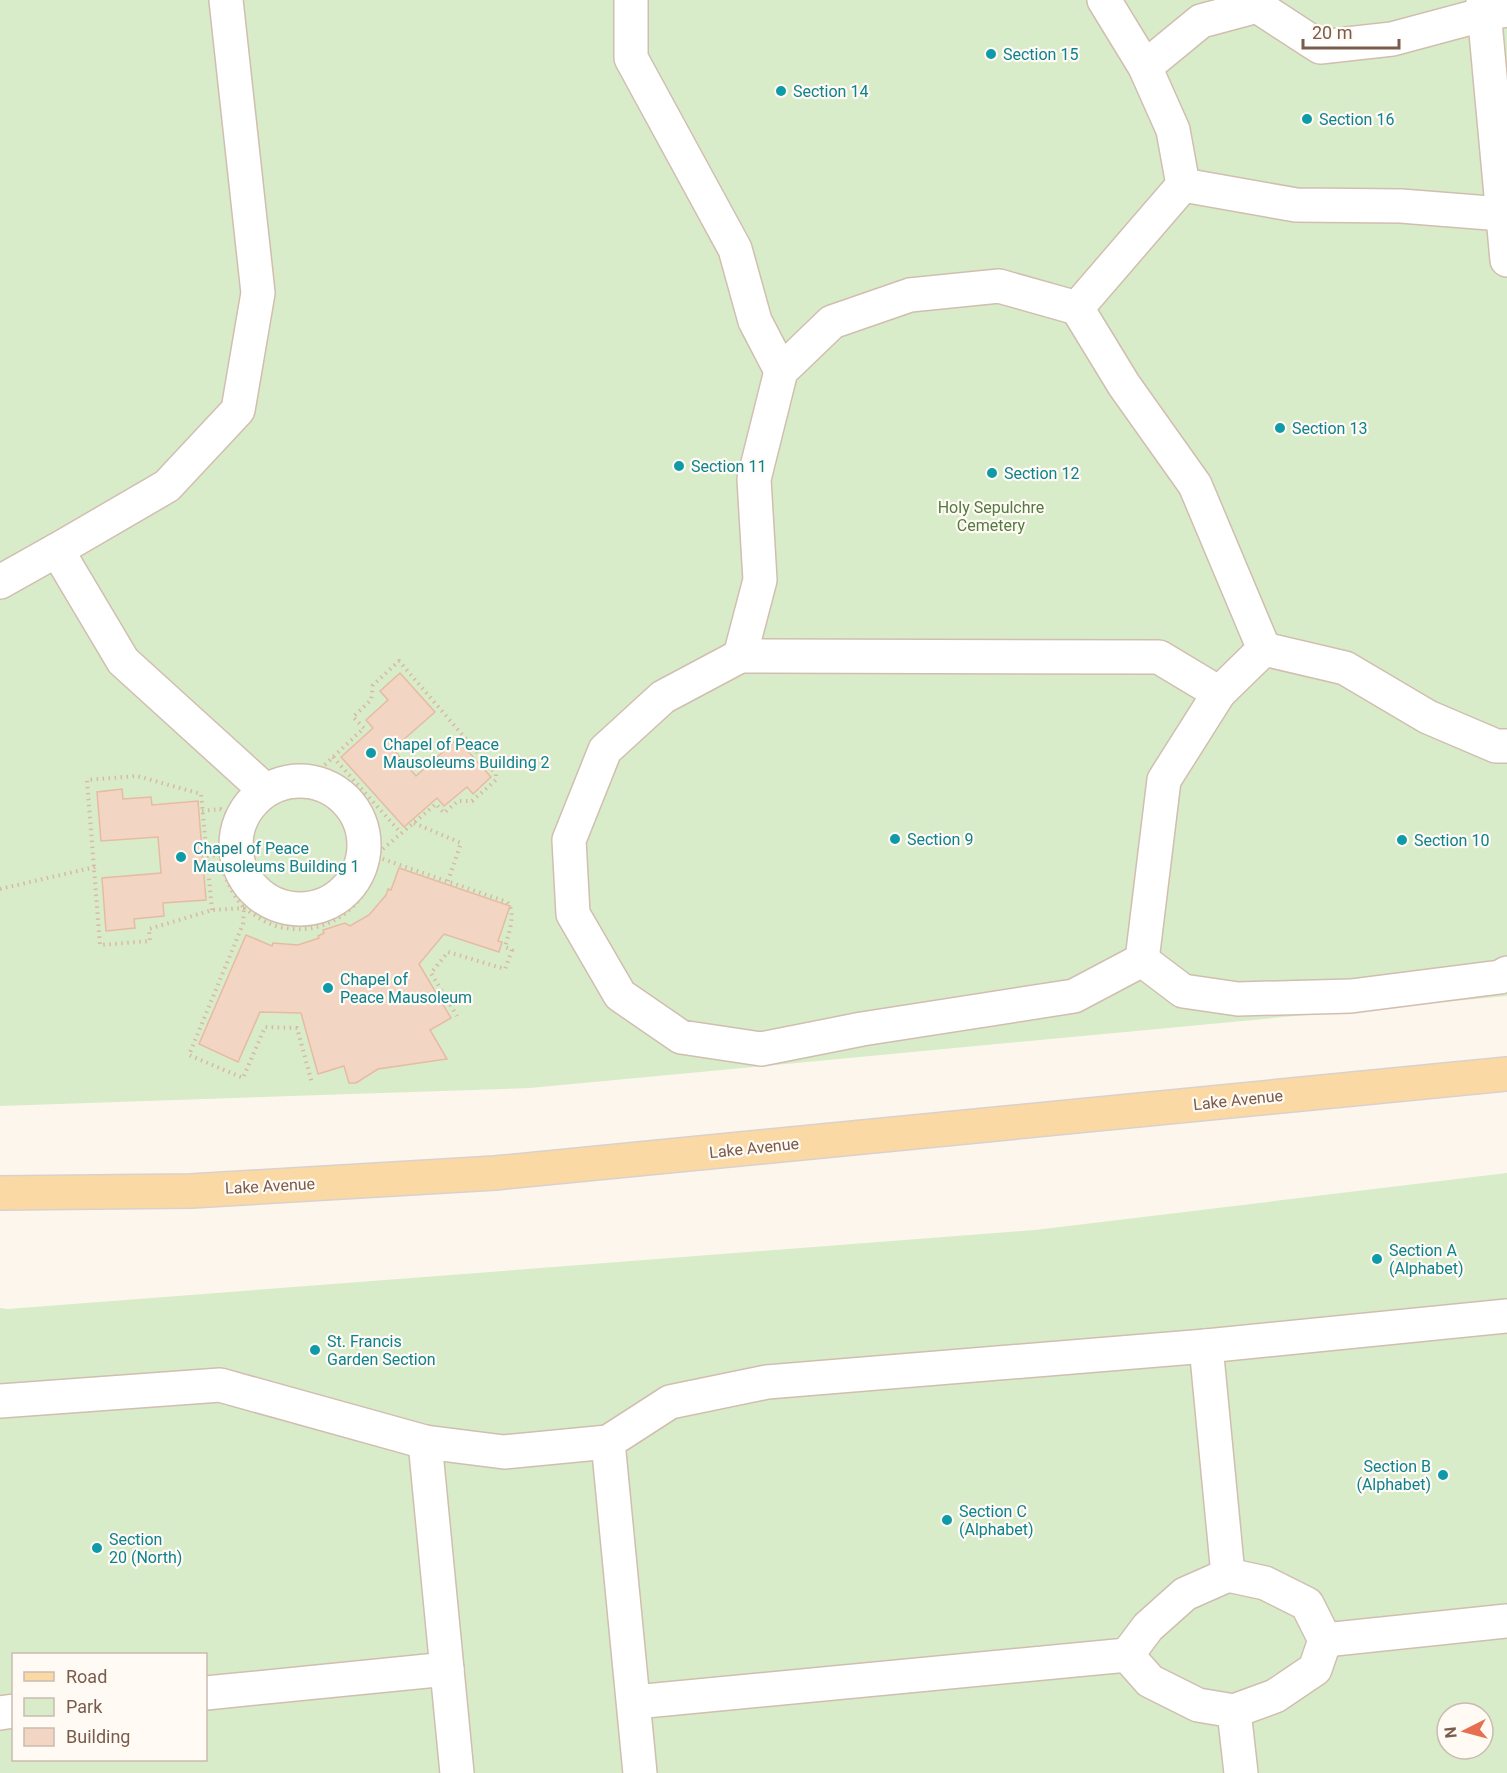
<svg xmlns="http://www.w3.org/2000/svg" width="1507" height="1773" viewBox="0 0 1507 1773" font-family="Roboto,sans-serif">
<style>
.green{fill:#d8ecc9;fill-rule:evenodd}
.building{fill:#f3d5c3;stroke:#e6bba3;stroke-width:1.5}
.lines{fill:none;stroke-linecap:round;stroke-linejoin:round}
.minor-casing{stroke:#d1beb0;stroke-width:36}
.major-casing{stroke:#dad1cd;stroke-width:36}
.path{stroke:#d9b8a5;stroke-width:4;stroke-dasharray:1.5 4.5;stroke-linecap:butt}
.minor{stroke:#fff;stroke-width:33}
.major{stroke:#fbd9a5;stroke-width:33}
.culture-dot{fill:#0f9aa8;stroke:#fffaf3;stroke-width:2}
.labels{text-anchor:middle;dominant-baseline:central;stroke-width:4.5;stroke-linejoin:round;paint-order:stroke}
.culture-label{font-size:16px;fill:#0d838f;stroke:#fffaf3;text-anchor:start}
.park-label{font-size:16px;fill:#537a41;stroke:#fffaf3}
.street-label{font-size:16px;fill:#7a5c4d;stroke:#fffaf3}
</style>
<rect width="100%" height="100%" fill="#fdf6ec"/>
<g class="green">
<path d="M0 0H1507V996L530 1088 0 1106Z"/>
<path d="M1507 1173V1773H0V1308L8 1309 1035 1230ZM14 1654H206V1760H14ZM1447 1713H1483V1749H1447Z"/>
</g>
<g class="building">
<path d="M400 673 435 712 393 749 416 776 457 739 491 777 473 794 467 787 444 806 437 798 404 827 341 757 373 728 366 720 388 700 380 691Z"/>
<path d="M122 789 123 799 151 797 152 805 198 801 206 900 163 903 164 916 134 919 135 928 106 931 102 878 161 873 158 837 101 841 97 792Z"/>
<path d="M399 868 510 906 498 941 502 942 499 952 444 934 419 964 451 1018 430 1030 447 1059 378 1069 356 1083H349L344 1066 318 1074 301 1013 260 1012 238 1062 199 1044 246 935 272 946 273 943 298 945 319 938 318 936 324 933 323 930 345 923 350 926 369 915 386 895 388 889 391 890Z"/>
</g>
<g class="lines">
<g class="minor-casing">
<g id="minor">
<path d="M631 0V58L735 249 755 321 781 371"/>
<path d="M1104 0 1145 67 1173 130 1183 185 1077 308 999 286 910 295 832 322 781 371 754 479 760 580 740 656 663 697 605 750 569 840 573 914 620 995 681 1037 761 1049 862 1029 1074 996 1142 960 1164 780 1219 693 1264 649 1345 668 1428 717 1496 746H1507"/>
<path d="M1256 0 1257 6 1320 47 1392 39 1485 14 1507 10"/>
<path d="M1483 0 1507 260"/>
<path d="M1145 67 1201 21 1257 6"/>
<path d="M1183 185 1296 205 1401 206 1502 214"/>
<path d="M1077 308 1124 385 1195 485 1264 649"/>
<path d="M57 550 167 486 238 410 258 293 226 0"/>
<path d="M0 582 57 550 123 661 265 790"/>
<path d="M740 656 1159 657 1219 693"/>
<circle cx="300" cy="845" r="64"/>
<path d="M1142 960 1183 991 1238 999 1351 996 1500 977 1507 973"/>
<path d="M1206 1346 1228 1575"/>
<path d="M0 1401 220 1385 425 1442 504 1452 608 1442 670 1402 767 1382 1206 1346 1507 1316"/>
<path d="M425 1442 457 1773"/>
<path d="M608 1442 640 1773"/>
<path d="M1325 1640 1507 1621"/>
<path d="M206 1693 447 1669"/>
<path d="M635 1702 1127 1655 1148 1627 1185 1594 1228 1575 1265 1583 1307 1604 1325 1640 1315 1669 1275 1696 1234 1711 1198 1705 1150 1681 1127 1655"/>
<path d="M1234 1711 1241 1773"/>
<path d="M0 1713 14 1711"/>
</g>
</g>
<g class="major-casing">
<path id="major" d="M0 1193 191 1191 495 1173 1507 1074"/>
</g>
<g class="path">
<path d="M333 757 401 833"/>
<path d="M316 773 364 728 353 717 371 700 373 685 399 661 496 774V780L472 801H458L444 813 436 804 378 853"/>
<path d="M234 805C212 840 218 877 244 908L243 924 189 1055 243 1078 265 1027 297 1028 312 1083"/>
<path d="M202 811 220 809 228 814"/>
<path d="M414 823 461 843 448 881"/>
<path d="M207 856 236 854"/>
<path d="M377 857 507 902C517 912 508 935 505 947L512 950 505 969 448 952 431 973 457 1016"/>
<path d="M0 889 95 867"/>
<path d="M244 908C254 915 264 922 276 926 351 947 408 859 359 799 341 778 317 771 290 771"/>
<path d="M212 910 201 794 137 776 87 780 100 945 150 941 149 929 212 910 244 908 260 895"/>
</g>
<use href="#minor" class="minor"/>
<use href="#major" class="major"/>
</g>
<g class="culture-dot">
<circle cx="991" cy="54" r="6"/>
<circle cx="781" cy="91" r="6"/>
<circle cx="1307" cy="119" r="6"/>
<circle cx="1280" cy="428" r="6"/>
<circle cx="679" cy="466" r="6"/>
<circle cx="992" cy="473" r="6"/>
<circle cx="371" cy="753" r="6"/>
<circle cx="895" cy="839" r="6"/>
<circle cx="1402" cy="840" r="6"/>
<circle cx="181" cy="857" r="6"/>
<circle cx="328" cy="988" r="6"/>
<circle cx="1377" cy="1259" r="6"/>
<circle cx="315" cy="1350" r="6"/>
<circle cx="1443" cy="1475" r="6"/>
<circle cx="947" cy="1520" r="6"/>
<circle cx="97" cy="1548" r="6"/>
</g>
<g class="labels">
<g class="culture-label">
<text x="1003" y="54">Section 15</text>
<text x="793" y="91">Section 14</text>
<text x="1319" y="119">Section 16</text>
<text x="1292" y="428">Section 13</text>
<text x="691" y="466">Section 11</text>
<text x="1004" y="473">Section 12</text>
<text x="383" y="744">Chapel of Peace<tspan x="383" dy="18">Mausoleums Building 2</tspan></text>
<text x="907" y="839">Section 9</text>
<text x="1414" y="840">Section 10</text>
<text x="193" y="848">Chapel of Peace<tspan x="193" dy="18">Mausoleums Building 1</tspan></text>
<text x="340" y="979">Chapel of<tspan x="340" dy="18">Peace Mausoleum</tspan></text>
<text x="1389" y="1250">Section A<tspan x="1389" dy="18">(Alphabet)</tspan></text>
<text x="327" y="1341">St. Francis<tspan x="327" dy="18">Garden Section</tspan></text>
<text x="1431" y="1466" text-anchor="end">Section B<tspan x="1431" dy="18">(Alphabet)</tspan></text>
<text x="959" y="1511">Section C<tspan x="959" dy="18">(Alphabet)</tspan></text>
<text x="109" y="1539">Section<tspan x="109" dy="18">20 (North)</tspan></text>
</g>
<g class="park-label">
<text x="991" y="507">Holy Sepulchre<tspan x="991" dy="18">Cemetery</tspan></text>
</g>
<g class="street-label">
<text transform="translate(1238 1100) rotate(-6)">Lake Avenue</text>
<text transform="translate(754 1148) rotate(-6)">Lake Avenue</text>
<text transform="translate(270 1186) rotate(-3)">Lake Avenue</text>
</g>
</g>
<rect x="12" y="1653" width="195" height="108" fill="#fffaf3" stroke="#cabbb1" stroke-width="1.5"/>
<rect x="24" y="1672" width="30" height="9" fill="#fbd9a5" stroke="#cabbb1" stroke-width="1.5"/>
<text x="66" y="1683" font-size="18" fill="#7a5c4d">Road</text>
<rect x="24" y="1698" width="30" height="18" fill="#d8ecc9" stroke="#cabbb1" stroke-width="1.5"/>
<text x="66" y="1713" font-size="18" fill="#7a5c4d">Park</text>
<rect x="24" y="1728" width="30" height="18" fill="#f3d5c3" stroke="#cabbb1" stroke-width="1.5"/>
<text x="66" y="1743" font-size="18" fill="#7a5c4d">Building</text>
<g transform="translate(1465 1731) rotate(264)"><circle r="28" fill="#fffaf3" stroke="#cabbb1" stroke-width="1.5"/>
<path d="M0-4.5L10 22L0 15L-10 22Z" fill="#e76f51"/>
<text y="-9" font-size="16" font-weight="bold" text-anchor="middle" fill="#7a5c4d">N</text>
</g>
<path d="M1303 39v9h96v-9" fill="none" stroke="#7a5c4d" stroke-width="3"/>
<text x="1312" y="39" font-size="18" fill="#7a5c4d" stroke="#fffaf3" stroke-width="4.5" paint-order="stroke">20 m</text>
</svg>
